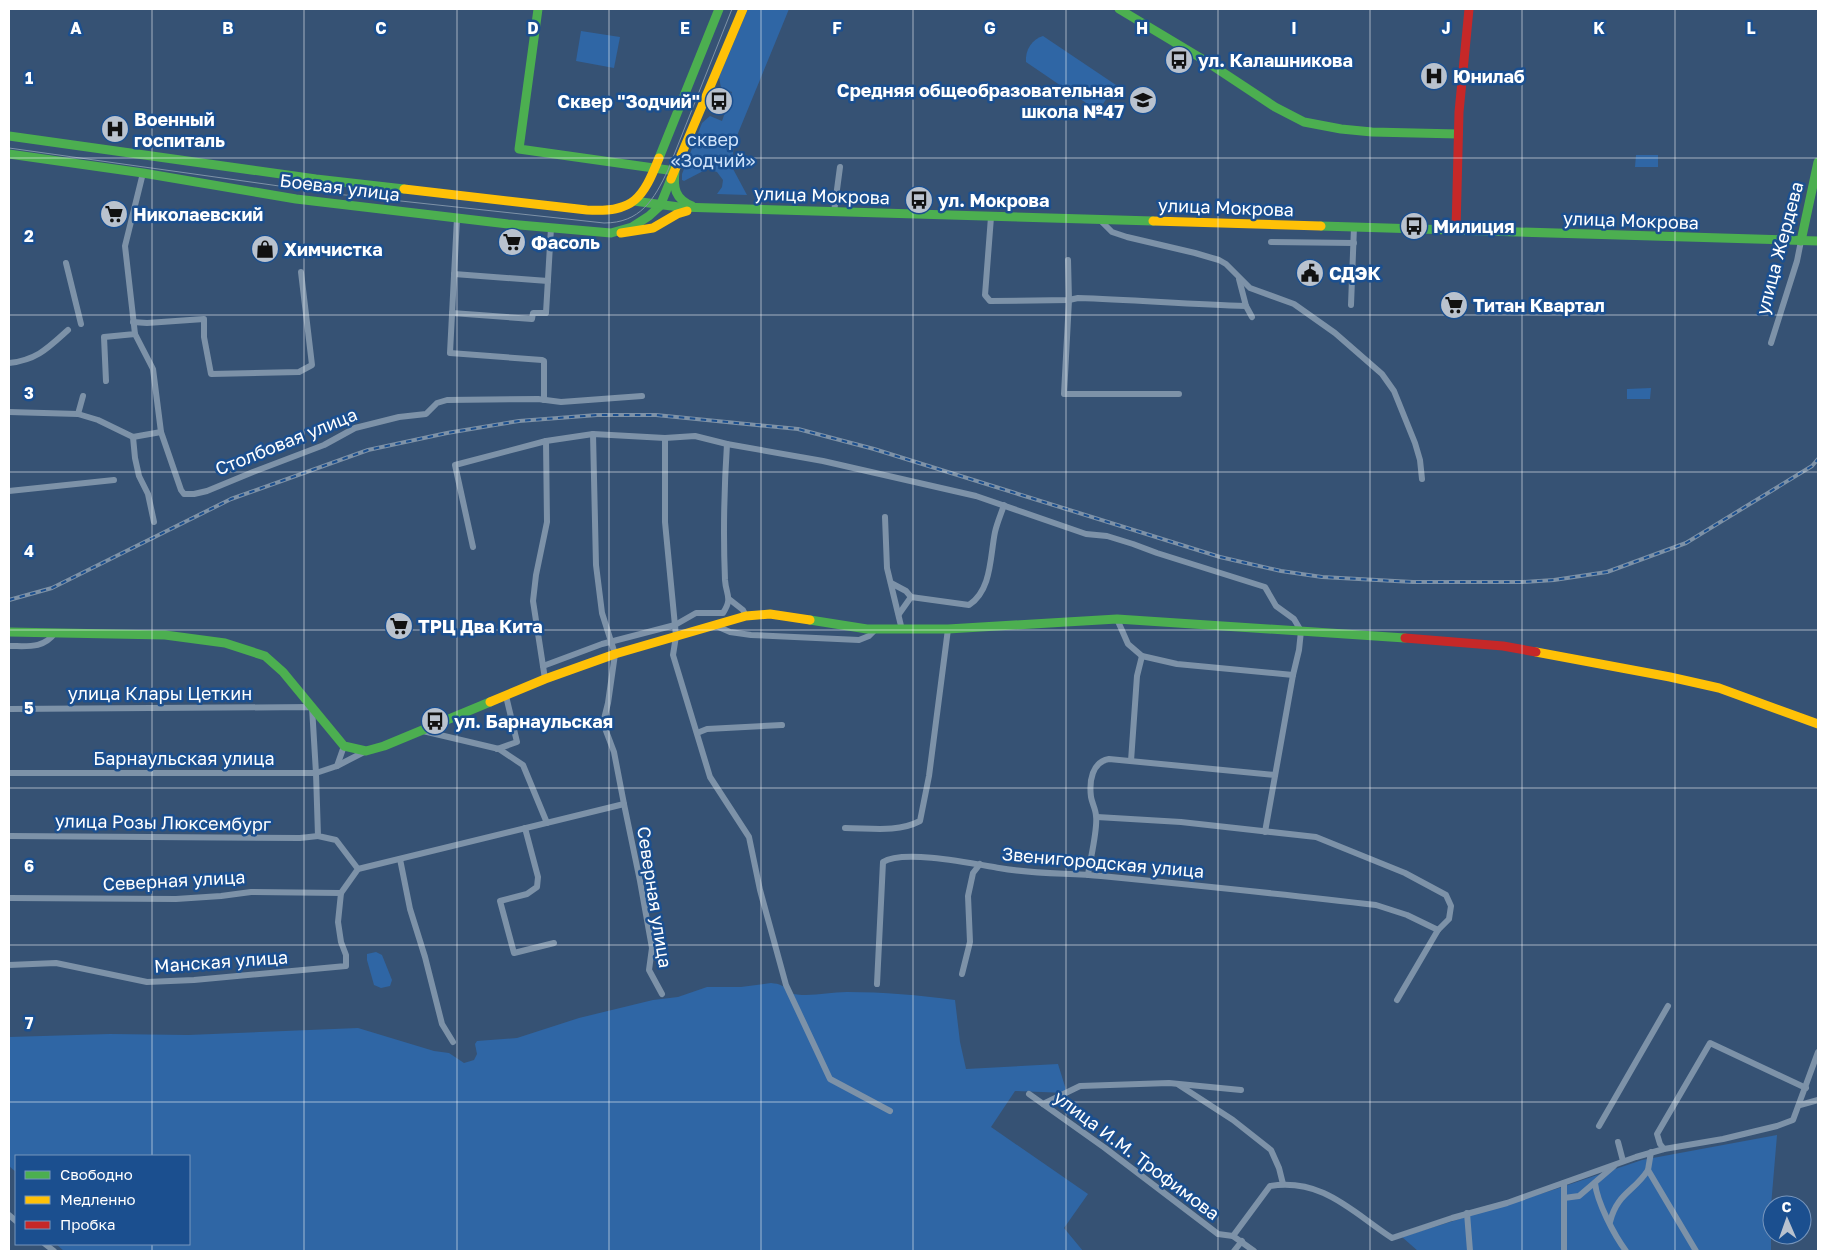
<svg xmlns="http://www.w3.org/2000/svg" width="1827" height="1260" viewBox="0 0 1827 1260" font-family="'Golos Text',sans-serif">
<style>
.green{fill:#2f66a5}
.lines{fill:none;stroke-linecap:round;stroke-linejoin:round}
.street{stroke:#7d92a8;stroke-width:6}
.fast{stroke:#4caf50;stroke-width:9}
.slow{stroke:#ffc107;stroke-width:9}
.jam{stroke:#c62828;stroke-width:9}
.tram{stroke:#7e92a7;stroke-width:1}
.rail-casing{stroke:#7e92a7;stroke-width:4}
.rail{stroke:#1b4f8f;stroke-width:2;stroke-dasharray:5.5;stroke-linecap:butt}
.grid{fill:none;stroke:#fff;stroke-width:1;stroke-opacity:0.55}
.labels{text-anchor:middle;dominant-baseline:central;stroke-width:5;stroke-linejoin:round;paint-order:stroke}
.poi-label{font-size:18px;font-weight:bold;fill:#fff;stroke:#1b4f8f;text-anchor:start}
.park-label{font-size:18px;fill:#cfe3fa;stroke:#1b4f8f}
.street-label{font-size:18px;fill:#fff;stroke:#1b4f8f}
.grid-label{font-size:16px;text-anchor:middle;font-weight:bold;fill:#fff;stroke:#1b4f8f;stroke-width:5;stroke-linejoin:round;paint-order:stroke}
</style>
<rect width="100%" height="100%" fill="#365274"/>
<g class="green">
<path d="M748 9H789L734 143 732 167 747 195 717 194 722 187 723 180 717 172 707 169 684 181 682 180V174L702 123 710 116 722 121 732 92 721 88 719 77Z"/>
<path d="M581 31 620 37 614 68 576 61Z"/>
<path d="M1043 36 1116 85 1098 111 1026 62C1025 50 1032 39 1043 36Z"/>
<path d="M1636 155H1658V167H1635Z"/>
<path d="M1651 388 1650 399H1627V389Z"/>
<path d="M376 952 382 955 392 980 390 986 381 988 374 985 367 960V954Z"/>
<path d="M771 983C780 984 784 985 789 993 808 998 827 992 847 992 883 992 919 995 955 1000L960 1042 966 1069 1058 1064 1067 1093 1015 1091 991 1127 1088 1194 1064 1228 1083 1251H64L56 1244H189V1156H16V1172L9 1166V1037L110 1034 188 1035 358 1028 434 1051 449 1053 464 1063 474 1060 477 1054 475 1044 477 1041 517 1038 579 1018 653 1000 678 997 707 987H741Z"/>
<path d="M1777 1135 1771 1206V1251H1418L1402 1237 1556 1189 1642 1160Z"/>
</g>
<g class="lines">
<g class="street">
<path d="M834 212 840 167"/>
<path d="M991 217 985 295 990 301 1069 300 1078 298C1134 300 1189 304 1246 306L1239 279"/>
<path d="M457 218 450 353 542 360 544 361V400"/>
<path d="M1099 219 1112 232 1127 237 1195 253 1219 260 1226 264 1250 288 1294 304 1335 333 1382 374 1394 391 1415 443 1420 460 1422 479"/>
<path d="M1271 242 1354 243"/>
<path d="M1068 260 1069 300 1064 394H1179"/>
<path d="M66 263 81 324"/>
<path d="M454 274 548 281"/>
<path d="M1351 305 1354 227"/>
<path d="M1246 306 1252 317"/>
<path d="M452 313 532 319 533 313H546L551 228"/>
<path d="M133 322 147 323 204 319V337L211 374 299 372 312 365 301 272"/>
<path d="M135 334 153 369 161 432 181 490 184 494H194L207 491 253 472 324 445 355 428 399 417 426 414 437 403 447 400 538 399 561 402 642 396"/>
<path d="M1771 343 1797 261 1801 241"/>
<path d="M9 363C37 360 48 348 68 330"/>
<path d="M106 381 104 337 135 334 125 246 143 173"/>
<path d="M9 412 78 414 98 420 133 437 161 432"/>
<path d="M78 414 83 396"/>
<path d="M133 437 135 458 139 476 148 494 154 522"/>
<path d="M665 438V522L676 636 673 655 710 777 749 837 760 890 786 985 830 1079 890 1111"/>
<path d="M9 491 114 480"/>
<path d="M885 517 887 568 902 630"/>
<path d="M473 547 455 465 546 441 593 434 665 438 695 436 727 444 823 461 976 496 1086 534 1107 536 1133 544 1157 553 1265 587 1276 606 1294 619 1301 631 1299 650 1293 675 1265 832"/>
<path d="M891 583 906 591 911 597 969 605C992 590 990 556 995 532 997 523 1001 514 1004 505"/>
<path d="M729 599 743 610 746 616"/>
<path d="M899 614 911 597"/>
<path d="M1117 619 1128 644 1142 656 1177 664 1293 675"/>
<path d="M714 625 730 632 751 635 859 640 869 636 876 629"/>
<path d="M9 646C28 646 43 649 55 633"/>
<path d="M543 666 602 644 675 625 696 613H723C733 598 726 595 725 580 723 534 724 490 727 444"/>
<path d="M545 679 533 601 536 575 547 522 546 441"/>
<path d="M9 709 312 707 316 773 318 836 336 840 358 869 341 893 338 922 341 942 346 955V966L194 980 147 982 56 963 9 965"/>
<path d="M423 731 499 749 523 765 547 823"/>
<path d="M697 733 707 729 782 725"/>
<path d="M497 749 517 742 506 696"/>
<path d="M1131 761 1137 676 1142 656"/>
<path d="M337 766 366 751"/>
<path d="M9 773H316L337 766 344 746"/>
<path d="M624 804 640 881 652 948 649 970 662 994"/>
<path d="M1097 817 1181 822 1316 837 1405 873 1446 895 1451 906 1449 919 1438 930 1397 1000"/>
<path d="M525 828 538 877 537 887 527 894 500 901 514 953 554 943"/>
<path d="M845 828C870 828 897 833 920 821L929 776 948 629"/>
<path d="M9 836 300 838 318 836"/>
<path d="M400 859 410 909 425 957 442 1024 453 1042"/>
<path d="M358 869 624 804 614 752 603 723 608 703 615 654 602 613 596 565 593 434"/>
<path d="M1088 875C1090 860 1098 829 1096 816 1096 810 1092 803 1091 797 1089 781 1092 762 1109 759L1275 775"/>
<path d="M9 898 176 899 221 896 251 892 341 893"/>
<path d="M962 974 970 942 968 896 973 873 980 864"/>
<path d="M877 984 883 862C903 849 975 864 999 868 1032 874 1067 873 1101 876 1193 885 1284 894 1376 905L1407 915 1438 930"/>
<path d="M1179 1085 1233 1120 1271 1150 1279 1168 1283 1184"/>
<path d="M1029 1094 1105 1148 1218 1234 1233 1236 1254 1251"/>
<path d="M1043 1104 1080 1086 1169 1083 1241 1090"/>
<path d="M1800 1105 1818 1100"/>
<path d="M1599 1126 1668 1006"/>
<path d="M1618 1142 1623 1161"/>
<path d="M1664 1149 1660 1144 1657 1134 1710 1043 1806 1088"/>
<path d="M1651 1152 1648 1170 1696 1251"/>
<path d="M1564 1183V1251"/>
<path d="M1595 1183C1597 1202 1614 1235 1626 1251"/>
<path d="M1564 1198 1579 1196 1614 1166"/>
<path d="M1467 1213 1470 1251"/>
<path d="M9 1215 16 1221"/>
<path d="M1610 1222C1617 1193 1634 1192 1648 1170"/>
<path d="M1233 1236 1270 1186C1323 1178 1352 1212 1392 1238L1452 1218 1507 1203 1636 1157 1664 1149 1723 1139 1777 1126 1793 1120 1818 1052"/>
<path d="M45 1244 54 1251"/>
<path d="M1234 1251 1242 1241"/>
</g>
<g class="fast">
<path d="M538 9 519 149 675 171C673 188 675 199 692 206"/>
<path d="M1119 9 1204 60 1275 107 1304 122 1341 129 1372 132 1458 134"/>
<path d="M9 136 316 179 404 189"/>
<path d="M9 154 143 173 296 199 508 224 611 233 632 227 649 216 660 206 671 179"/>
<path d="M659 158 719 9"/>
<path d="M634 201 679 207 1153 221"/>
<path d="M1321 226 1818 241"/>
<path d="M1801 241 1818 162"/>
<path d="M810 620 867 629H948L1117 619 1405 638"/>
<path d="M9 632 165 635 225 643 265 656 283 672 344 746 366 751 384 746 490 702"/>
</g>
<g class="slow">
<path d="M671 179 743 9"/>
<path d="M404 189 587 210C634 213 643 198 659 158"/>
<path d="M1153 221 1321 226"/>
<path d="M621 233 653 228 677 214 687 211"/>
<path d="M1536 652 1670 677 1719 688 1818 724"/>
<path d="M490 702 545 679 615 654 746 616 770 614 810 620"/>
</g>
<g class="jam">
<path d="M1456 230 1459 112 1469 9"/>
<path d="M1405 638 1503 646 1536 652"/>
</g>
<path class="tram" d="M9 148 336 194 604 223C640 223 654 200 668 170L732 9"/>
<g class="rail-casing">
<path id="rail" d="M9 600 52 588 231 499 368 450 447 433 519 421 597 415H656L798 429 874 449 1220 557 1281 571 1322 577 1413 582H1523L1554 580 1607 572 1686 543 1812 466 1818 459"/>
</g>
<use href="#rail" class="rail"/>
</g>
<path class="grid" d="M152 9V1156M304 9V1251M457 9V1251M609 9V1251M761 9V1251M913 9V1251M1066 9V1251M1218 9V1251M1370 9V1251M1522 9V1251M1675 9V1251M9 158H1818M9 315H1818M9 472H1818M9 630H1818M9 788H1818M9 945H1818M9 1102H1818M152 1244V1251"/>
<defs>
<g id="bus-disc" transform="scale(1.4375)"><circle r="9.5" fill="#b9c2ce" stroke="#1b4f8f"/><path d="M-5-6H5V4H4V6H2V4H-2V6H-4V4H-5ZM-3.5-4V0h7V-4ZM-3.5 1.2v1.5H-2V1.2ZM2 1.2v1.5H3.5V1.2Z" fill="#111"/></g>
<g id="hospital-disc" transform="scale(1.4375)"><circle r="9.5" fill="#b9c2ce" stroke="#1b4f8f"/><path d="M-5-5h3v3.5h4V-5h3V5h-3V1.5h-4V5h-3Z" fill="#111"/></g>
<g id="school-disc" transform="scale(1.4375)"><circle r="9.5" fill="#b9c2ce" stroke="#1b4f8f"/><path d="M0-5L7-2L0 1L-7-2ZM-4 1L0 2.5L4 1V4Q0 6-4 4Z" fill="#111"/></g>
<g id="supermarket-disc" transform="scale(1.4375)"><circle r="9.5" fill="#b9c2ce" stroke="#1b4f8f"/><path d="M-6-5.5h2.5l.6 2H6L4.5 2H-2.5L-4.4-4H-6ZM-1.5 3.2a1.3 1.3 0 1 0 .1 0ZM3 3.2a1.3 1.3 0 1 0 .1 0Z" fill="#111"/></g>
<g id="shop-disc" transform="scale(1.4375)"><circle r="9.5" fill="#b9c2ce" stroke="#1b4f8f"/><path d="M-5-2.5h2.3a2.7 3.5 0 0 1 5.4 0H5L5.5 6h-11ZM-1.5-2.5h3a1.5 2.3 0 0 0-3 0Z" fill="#111"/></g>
<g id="civic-disc" transform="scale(1.4375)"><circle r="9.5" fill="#b9c2ce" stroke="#1b4f8f"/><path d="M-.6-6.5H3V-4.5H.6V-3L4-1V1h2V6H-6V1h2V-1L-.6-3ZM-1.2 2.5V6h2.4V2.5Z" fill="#111"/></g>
</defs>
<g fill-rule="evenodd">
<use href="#bus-disc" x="1179" y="60"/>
<use href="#hospital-disc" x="1434" y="76"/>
<use href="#school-disc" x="1143" y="100"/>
<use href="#bus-disc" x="719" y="101"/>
<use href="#hospital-disc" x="115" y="129"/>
<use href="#bus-disc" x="919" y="200"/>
<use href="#supermarket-disc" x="114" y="214"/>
<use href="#bus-disc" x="1414" y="226"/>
<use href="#supermarket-disc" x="512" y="242"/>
<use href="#shop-disc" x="265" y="249"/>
<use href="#civic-disc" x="1310" y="273"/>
<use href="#supermarket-disc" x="1454" y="305"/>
<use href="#supermarket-disc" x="399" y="626"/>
<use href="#bus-disc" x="435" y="721"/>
</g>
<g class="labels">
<g class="poi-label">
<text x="1198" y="60">ул. Калашникова</text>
<text x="1453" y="76">Юнилаб</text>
<text x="1124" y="90" text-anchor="end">Средняя общеобразовательная<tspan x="1124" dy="21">школа №47</tspan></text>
<text x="700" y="101" text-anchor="end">Сквер "Зодчий"</text>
<text x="134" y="119">Военный<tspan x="134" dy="21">госпиталь</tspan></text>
<text x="938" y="200">ул. Мокрова</text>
<text x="133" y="214">Николаевский</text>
<text x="1433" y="226">Милиция</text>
<text x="531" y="242">Фасоль</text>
<text x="284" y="249">Химчистка</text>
<text x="1329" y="273">СДЭК</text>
<text x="1473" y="305">Титан Квартал</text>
<text x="418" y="626">ТРЦ Два Кита</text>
<text x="454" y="721">ул. Барнаульская</text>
</g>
<g class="park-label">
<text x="713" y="139">сквер<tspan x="713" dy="21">«Зодчий»</tspan></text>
</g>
<g class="street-label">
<text transform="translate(340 187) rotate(7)">Боевая улица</text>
<text transform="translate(822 195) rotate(2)">улица Мокрова</text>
<text transform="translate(1226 207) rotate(2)">улица Мокрова</text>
<text transform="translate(1631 220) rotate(2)">улица Мокрова</text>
<text transform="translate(1779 248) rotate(-75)">улица Жердева</text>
<text transform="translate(286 441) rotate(-22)">Столбовая улица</text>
<text x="160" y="693">улица Клары Цеткин</text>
<text x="184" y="758">Барнаульская улица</text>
<text transform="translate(163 822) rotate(1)">улица Розы Люксембург</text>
<text transform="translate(1103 862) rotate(5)">Звенигородская улица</text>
<text transform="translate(174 880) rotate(-3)">Северная улица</text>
<text transform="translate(655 897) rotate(81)">Северная улица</text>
<text transform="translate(221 961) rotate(-4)">Манская улица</text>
<text transform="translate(1137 1155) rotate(37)">улица И.М. Трофимова</text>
</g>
</g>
<g class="grid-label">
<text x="76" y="34">A</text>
<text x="228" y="34">B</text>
<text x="381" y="34">C</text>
<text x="533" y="34">D</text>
<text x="685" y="34">E</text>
<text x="837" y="34">F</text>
<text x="990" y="34">G</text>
<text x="1142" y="34">H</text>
<text x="1294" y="34">I</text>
<text x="1446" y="34">J</text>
<text x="1599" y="34">K</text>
<text x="1751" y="34">L</text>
<text x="29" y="84">1</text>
<text x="29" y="242">2</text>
<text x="29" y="399">3</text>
<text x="29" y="557">4</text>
<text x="29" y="714">5</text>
<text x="29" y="872">6</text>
<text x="29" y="1029">7</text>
</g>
<rect width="1827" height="1260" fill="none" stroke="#ffffff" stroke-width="20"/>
<rect x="15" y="1155" width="175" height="90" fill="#1b4f8f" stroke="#7695bc"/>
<rect x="25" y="1171" width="25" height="8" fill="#4caf50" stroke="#7695bc"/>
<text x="60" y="1180" font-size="15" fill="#ffffff">Свободно</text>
<rect x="25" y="1196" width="25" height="8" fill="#ffc107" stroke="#7695bc"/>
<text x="60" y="1205" font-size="15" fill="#ffffff">Медленно</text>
<rect x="25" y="1221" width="25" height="8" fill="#c62828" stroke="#7695bc"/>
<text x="60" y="1230" font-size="15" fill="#ffffff">Пробка</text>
<g transform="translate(1787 1220) rotate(358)"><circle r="24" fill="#1b4f8f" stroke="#7695bc"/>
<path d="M0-4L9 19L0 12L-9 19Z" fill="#b9c2ce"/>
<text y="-8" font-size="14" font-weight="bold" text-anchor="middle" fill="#ffffff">С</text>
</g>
</svg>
